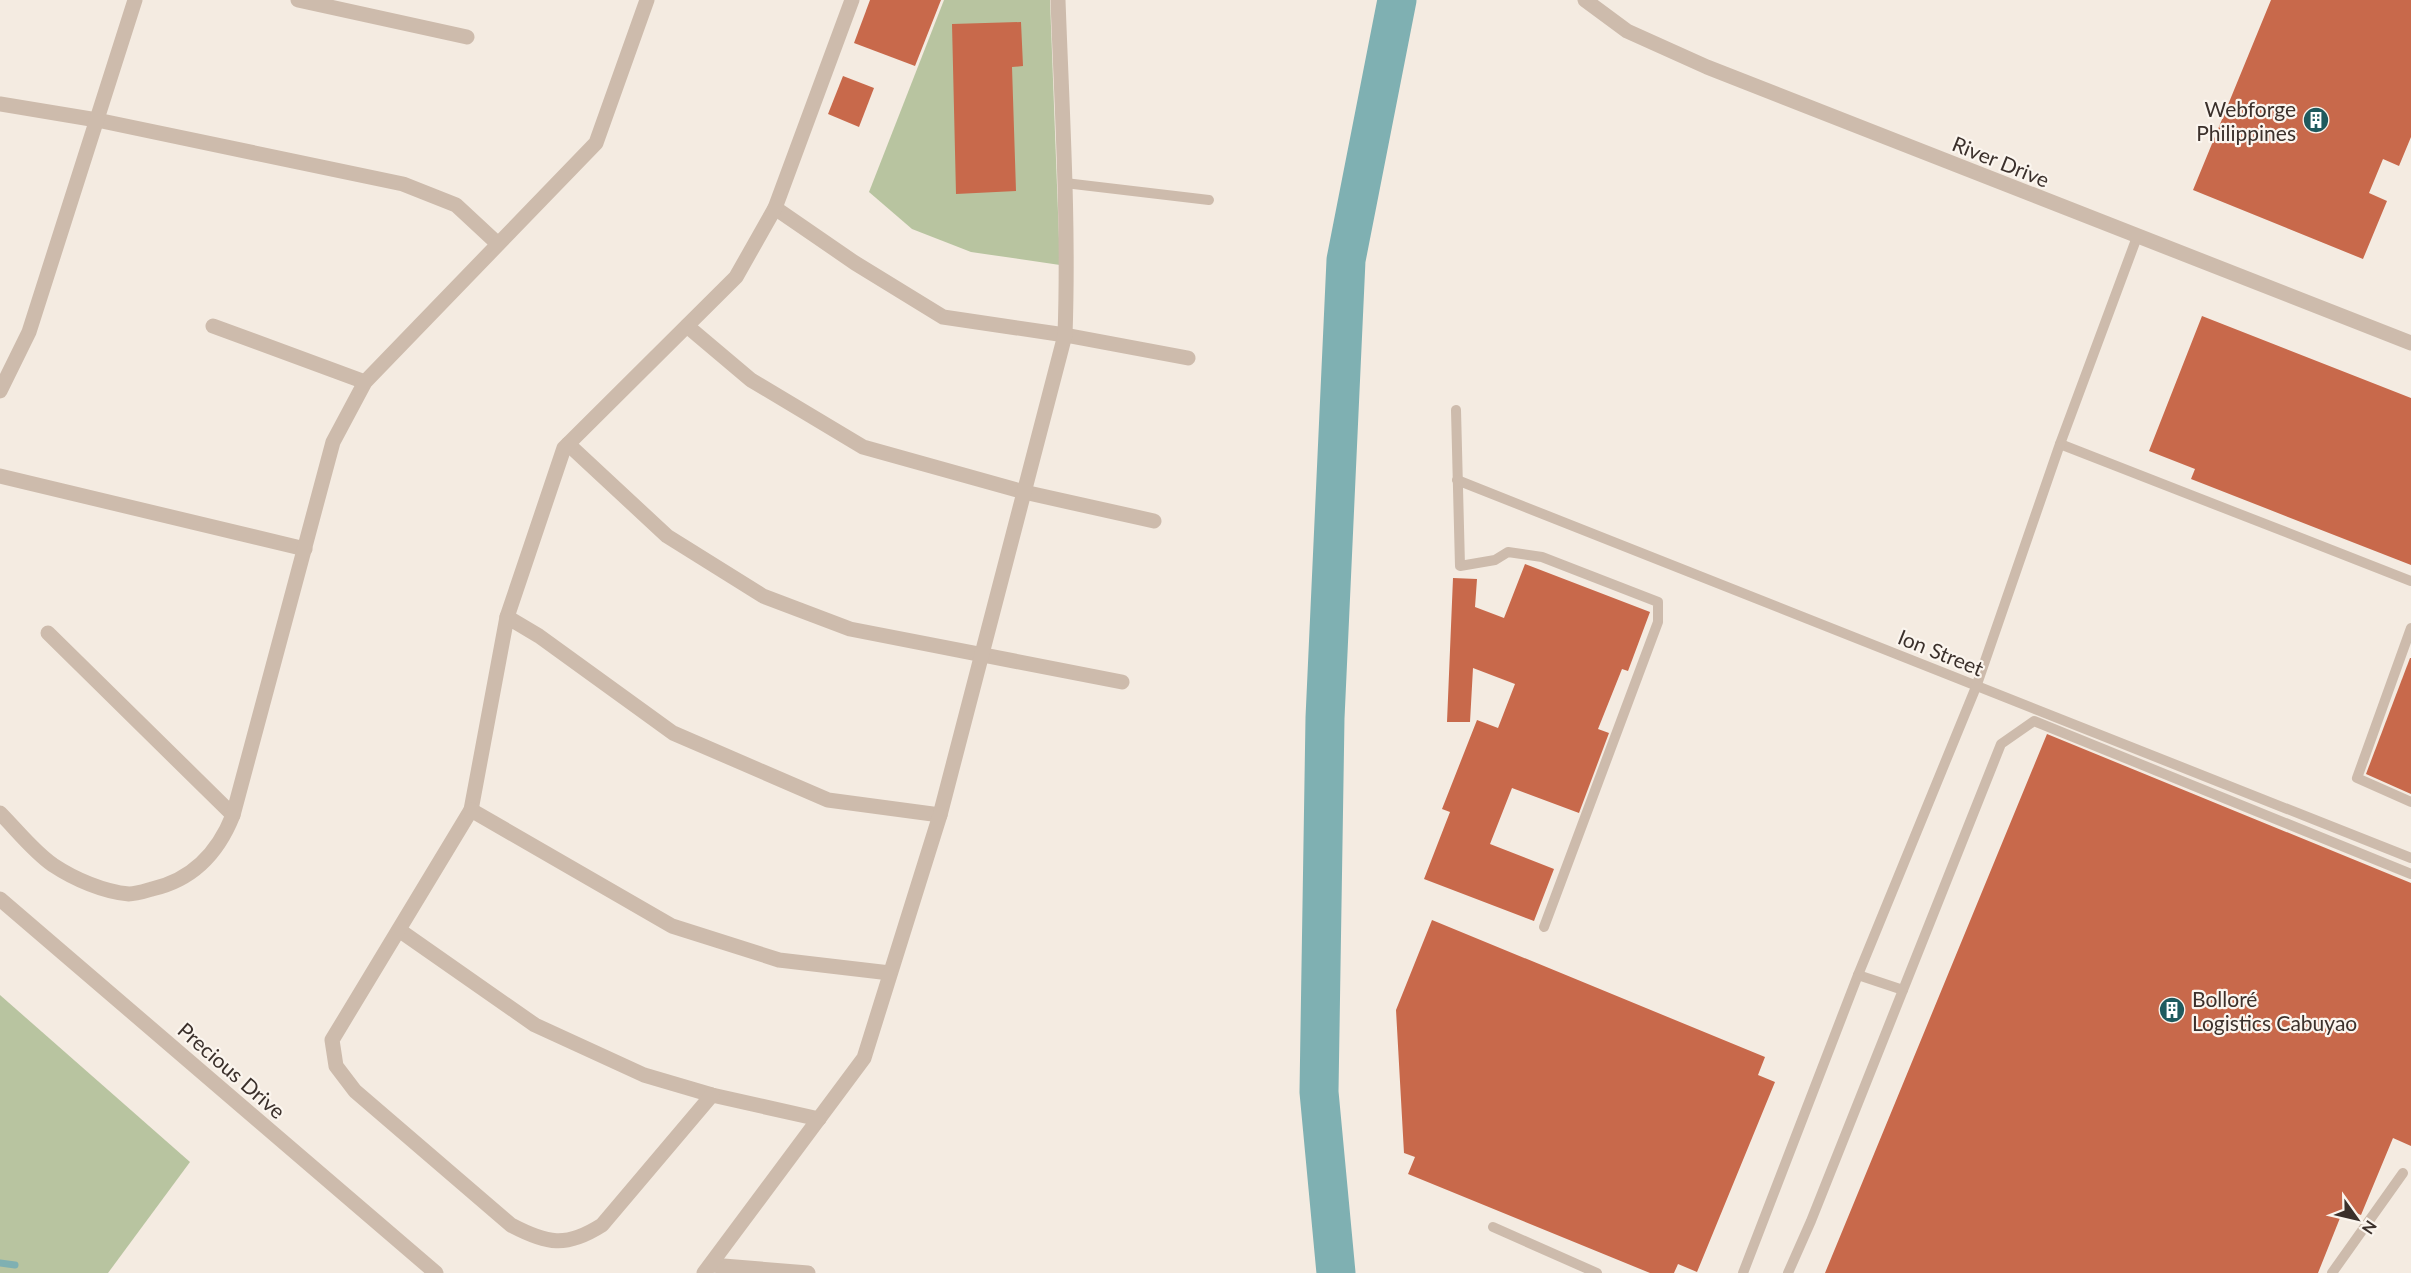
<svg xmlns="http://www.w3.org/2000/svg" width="2411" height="1273" viewBox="0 0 2411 1273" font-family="Lato,sans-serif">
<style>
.green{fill:#b8c4a0}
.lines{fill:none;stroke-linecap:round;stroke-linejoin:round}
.stream{stroke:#7fb0b2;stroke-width:7}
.river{stroke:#7fb0b2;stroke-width:39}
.building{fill:#c8694b}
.lane{stroke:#cdbbac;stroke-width:10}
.street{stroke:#cdbbac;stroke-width:15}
.labels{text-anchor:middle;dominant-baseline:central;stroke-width:4.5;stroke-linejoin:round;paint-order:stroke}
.poi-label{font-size:21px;fill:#3b302b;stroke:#fbf5ee;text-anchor:end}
.street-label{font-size:21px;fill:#3b302b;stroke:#fbf5ee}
</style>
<rect width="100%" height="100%" fill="#f4ebe1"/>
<g class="green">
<path d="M944 0H1050L1060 265 971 252 912 229 869 192Z"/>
<path d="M0 995 190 1162 108 1273H0Z"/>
</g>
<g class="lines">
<path class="stream" d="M0 1263 15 1265"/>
<path class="river" d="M1336 1273 1319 1092 1325 718 1346 260 1397 0"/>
</g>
<g class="building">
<path d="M870 0H941L915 66 854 43Z"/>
<path d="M2271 0H2411V137L2399 166 2383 159 2369 193 2387 201 2363 259 2193 190Z"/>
<path d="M1021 22 1023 66 1012 67 1016 191 956 194 952 24Z"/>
<path d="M843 76 874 88 859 127 828 114Z"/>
<path d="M2202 316 2411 398V565L2191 479 2195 469 2149 451Z"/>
<path d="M1525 564 1650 612 1628 671 1622 669 1598 729 1609 733 1579 813 1512 788 1490 844 1554 869 1534 921 1424 879 1450 812 1442 809 1477 720 1498 728 1515 684 1473 668 1470 722H1447L1453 578 1477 579 1475 607 1504 618Z"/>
<path d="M2410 658H2411V794L2366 774Z"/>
<path d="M2047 734 2411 883V1146L2393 1138 2361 1215 2344 1208 2318 1273H1825Z"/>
<path d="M1432 920 1765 1057 1758 1075 1775 1082 1697 1272 1678 1264 1674 1273H1650L1408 1174 1415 1157 1404 1153 1396 1010Z"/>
</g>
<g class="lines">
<g class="lane">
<path d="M1065 183 1209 200"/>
<path d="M1456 410 1460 566 1495 560 1508 552 1542 557 1658 602V622L1544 927"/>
<path d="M2060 444 2411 581"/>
<path d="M1457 480 2411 858"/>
<path d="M2411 628 2357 778 2411 802"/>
<path d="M1858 975 1903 990"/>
<path d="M1493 1227 1597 1273"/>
<path d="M1743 1273 1858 975 1976 687 2060 444 2137 237"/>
<path d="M1788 1273 1811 1221 2001 744 2034 721 2411 874"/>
<path d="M2332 1273 2403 1173"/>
</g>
<g class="street">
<path d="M298 0 467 37"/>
<path d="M1585 0 1627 31 1707 67 2411 343"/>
<path d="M0 104 97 120 403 184 456 205 498 244"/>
<path d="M775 208 855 263 943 317 1065 335 1188 358"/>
<path d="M213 326 365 382"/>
<path d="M687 326 751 380 863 447 1024 492 1154 521"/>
<path d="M0 391 29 332 135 0"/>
<path d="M568 444 667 536 763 596 850 629 1122 682"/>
<path d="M0 476 305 549"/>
<path d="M507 617 564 448 736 277 775 208 852 0"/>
<path d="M48 633 233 815"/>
<path d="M471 810 507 617 539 636 673 733 828 800 940 815"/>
<path d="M0 813C17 830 33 851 53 865 74 879 104 892 129 894 136 894 145 891 152 889 192 880 218 853 233 815L333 442 365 382 596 143 647 0"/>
<path d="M0 899 436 1273"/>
<path d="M399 930 535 1025 644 1075 712 1095 819 1119"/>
<path d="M712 1095 602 1225C566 1248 547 1244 511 1225L355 1091 336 1066 332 1040 471 810 672 926 779 960 890 973"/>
<path d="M711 1265 808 1273"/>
<path d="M704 1273 864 1058 940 815 1065 335C1069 223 1062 112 1058 0"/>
</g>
</g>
<defs>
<g id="building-disc" transform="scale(1.35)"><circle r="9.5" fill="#1f5a5e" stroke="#fbf5ee"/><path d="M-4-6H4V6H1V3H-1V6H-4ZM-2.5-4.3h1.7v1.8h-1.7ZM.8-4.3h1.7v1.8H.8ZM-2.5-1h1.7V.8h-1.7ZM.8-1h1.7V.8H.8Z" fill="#fff"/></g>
</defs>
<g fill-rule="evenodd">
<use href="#building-disc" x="2316" y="120"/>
<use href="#building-disc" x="2172" y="1010"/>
</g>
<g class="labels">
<g class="poi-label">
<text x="2296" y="108">Webforge<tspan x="2296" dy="24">Philippines</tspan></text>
<text x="2192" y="998" text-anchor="start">Bolloré<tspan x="2192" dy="24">Logistics Cabuyao</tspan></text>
</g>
<g class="street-label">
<text transform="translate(2001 161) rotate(22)">River Drive</text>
<text transform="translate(1941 652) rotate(22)">Ion Street</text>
<text transform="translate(232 1070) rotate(41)">Precious Drive</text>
</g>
</g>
<g transform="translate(2357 1219) rotate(124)" stroke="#fbf5ee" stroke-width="4.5" paint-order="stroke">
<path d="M0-4.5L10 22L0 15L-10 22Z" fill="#3b302b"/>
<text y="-9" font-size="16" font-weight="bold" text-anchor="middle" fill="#3b302b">N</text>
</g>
</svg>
